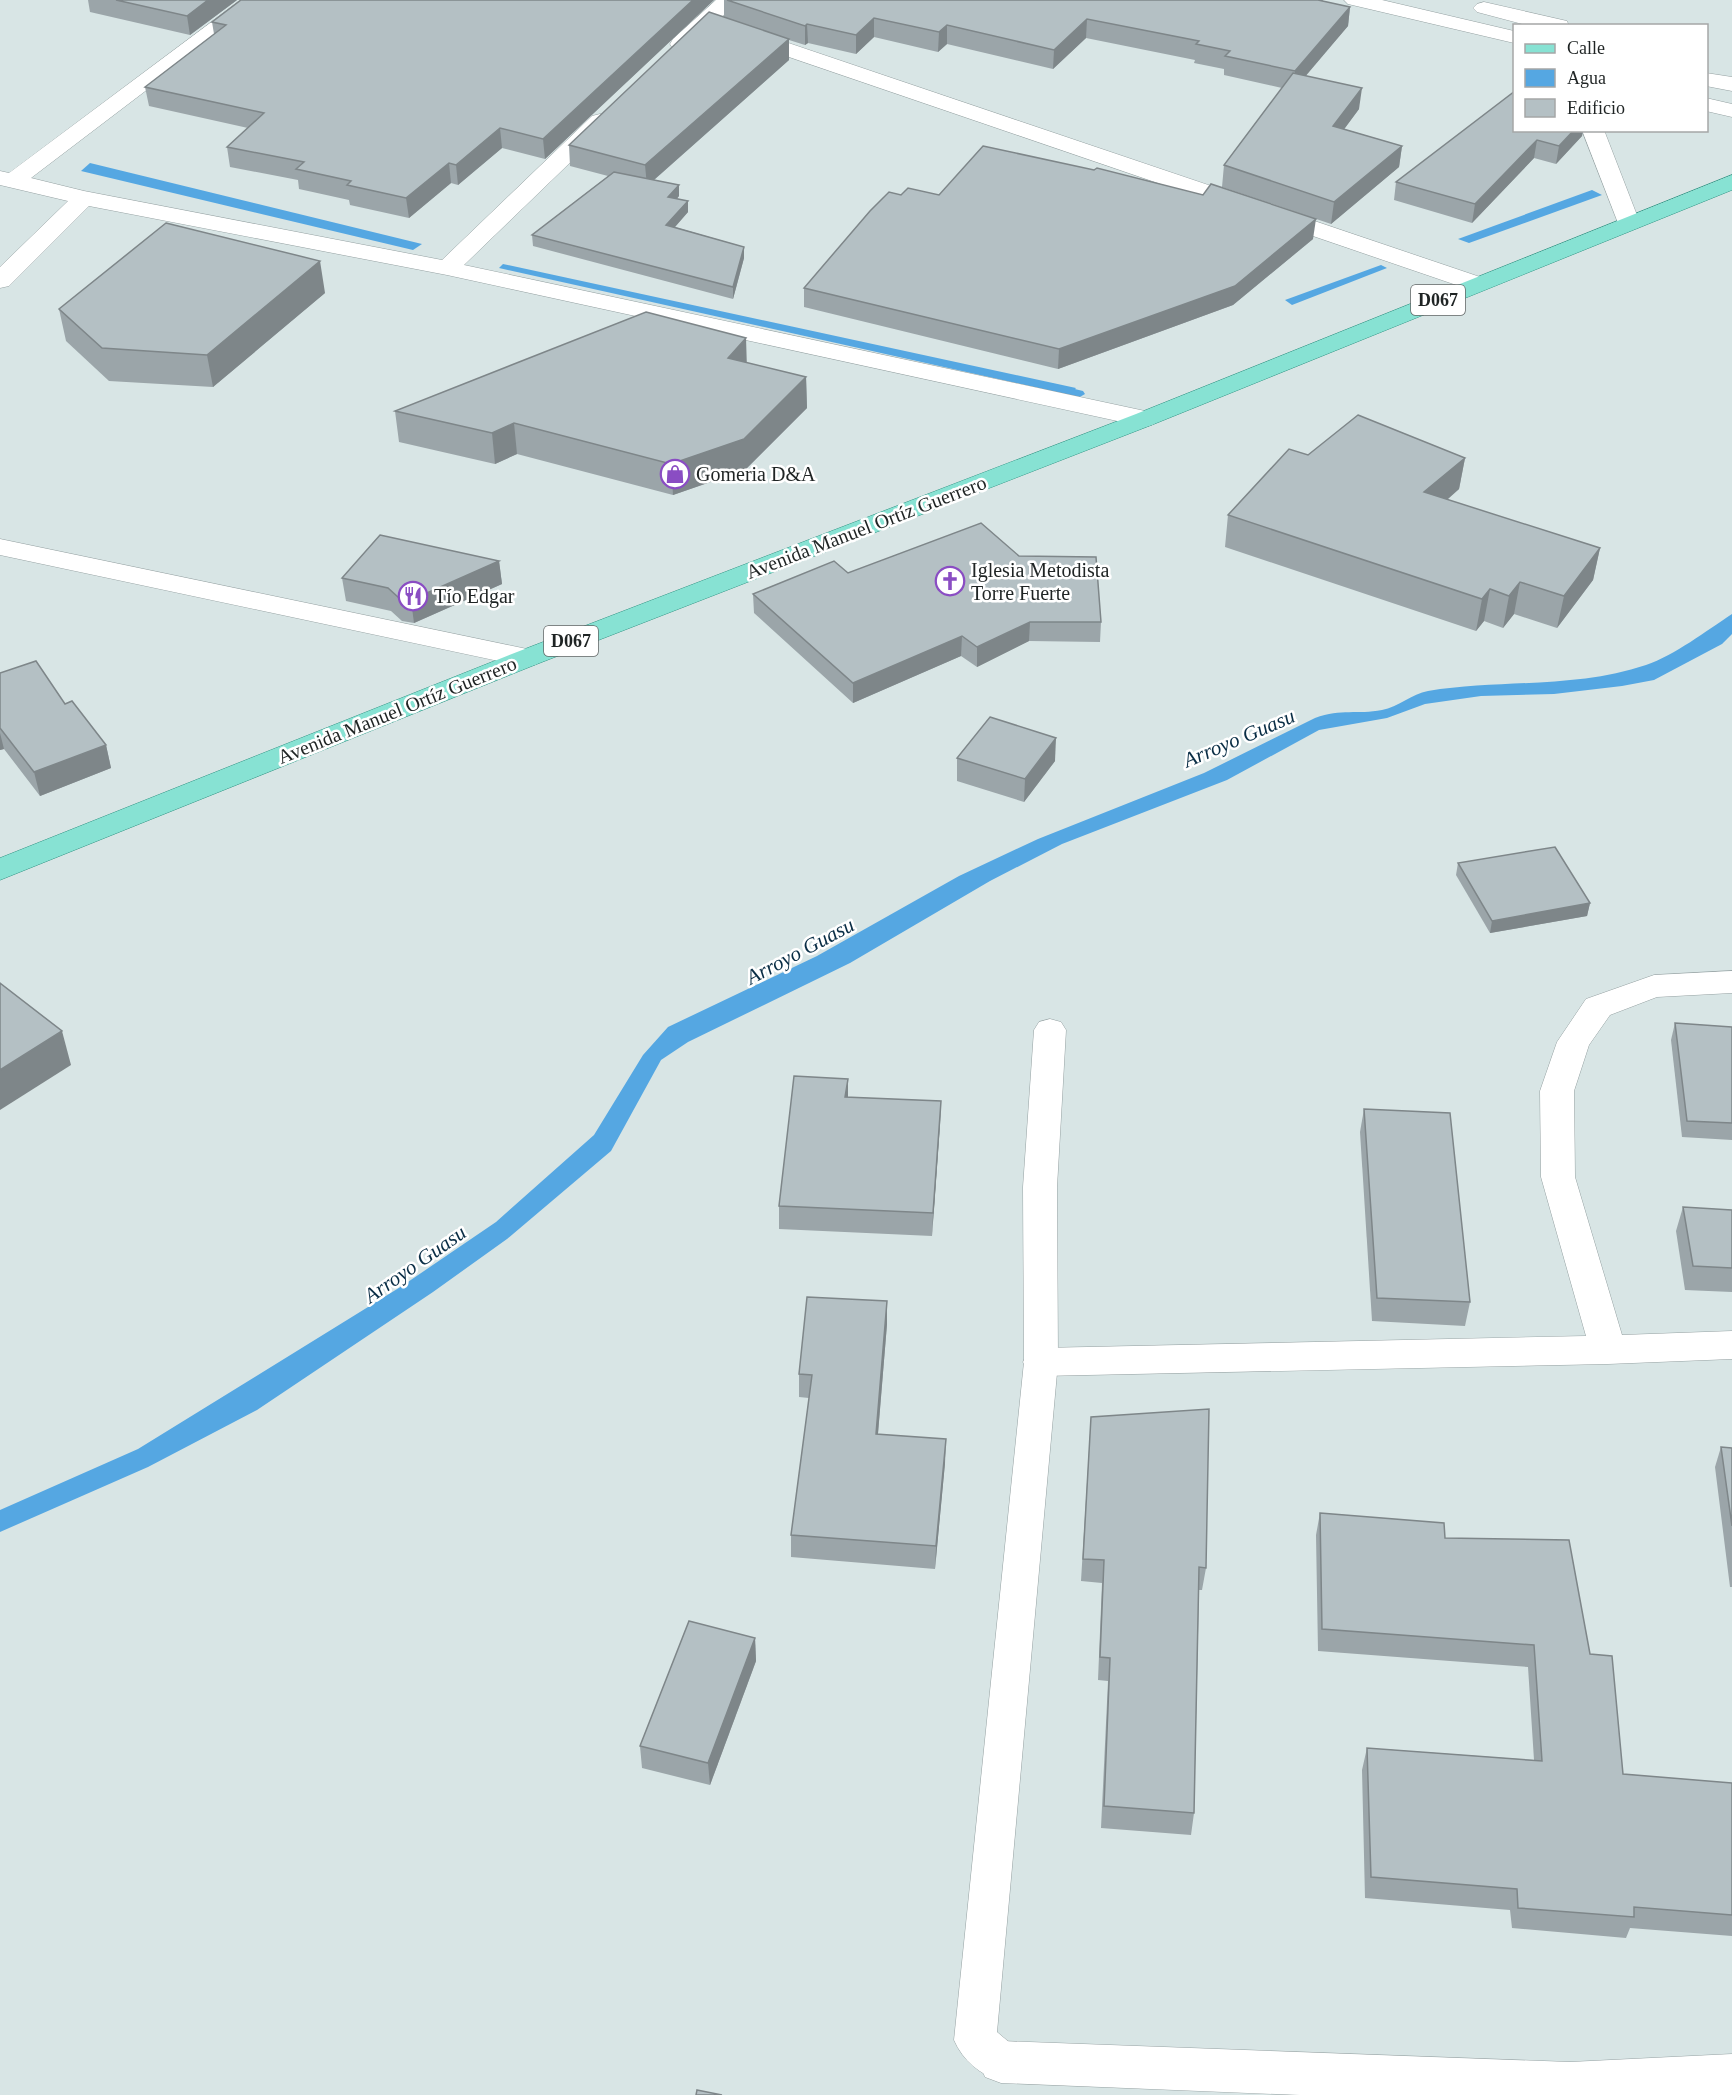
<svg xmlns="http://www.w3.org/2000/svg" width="1732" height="2095" viewBox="0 0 1732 2095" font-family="Georgia,serif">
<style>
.water{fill:#55a7e2}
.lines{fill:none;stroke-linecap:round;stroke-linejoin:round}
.stream{fill:#55a7e2;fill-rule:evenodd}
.service-casing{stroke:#95a1a2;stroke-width:1}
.minor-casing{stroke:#95a1a2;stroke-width:1}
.tertiary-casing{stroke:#95a1a2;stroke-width:1}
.primary-casing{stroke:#2f9282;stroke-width:1}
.service{fill:#fff;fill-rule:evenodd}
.minor{fill:#fff;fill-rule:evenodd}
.tertiary{fill:#fff;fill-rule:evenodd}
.primary{fill:#87e2d3;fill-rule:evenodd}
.wall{fill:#9ba5a9}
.shaded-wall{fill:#7e8689}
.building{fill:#b4c0c4;stroke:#7e8689;stroke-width:1.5}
.labels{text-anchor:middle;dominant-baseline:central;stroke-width:5;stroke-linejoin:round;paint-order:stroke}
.shield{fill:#fff;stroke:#626666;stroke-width:1.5}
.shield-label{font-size:18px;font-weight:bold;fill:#1f2424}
.poi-label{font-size:20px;fill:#1f2424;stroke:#fff;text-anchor:start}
.street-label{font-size:20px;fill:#1f2424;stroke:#fff}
.water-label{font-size:21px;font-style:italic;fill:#092d45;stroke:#fff}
</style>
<rect width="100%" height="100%" fill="#d8e5e5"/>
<g class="water">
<path d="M90 163 422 244 413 250 81 171Z"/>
<path d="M1592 190 1602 195 1469 243 1458 239Z"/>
<path d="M503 264 1076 388 1070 395 499 268Z"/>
<path d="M1381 265 1387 268 1292 305 1285 300Z"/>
<path d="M1732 614V634L1722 644 1654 680 1622 686 1554 694 1481 696 1425 704 1387 718 1319 730 1227 780 1062 844 990 881 850 963 688 1042 661 1060 611 1151 507 1239 433 1292 257 1410 148 1467 0 1532V1510L138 1449 402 1286 496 1222 594 1135 643 1055 668 1027 817 956 959 876 1038 839 1204 773 1315 718C1342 708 1357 715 1382 710 1398 707 1412 694 1428 691 1500 679 1575 689 1646 665 1675 655 1706 631 1732 614Z"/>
</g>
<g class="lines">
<path class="stream" d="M1050 383 1083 391 1085 394 1078 398 1045 390 1043 387 1045 384Z"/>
<g class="service-casing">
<g id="service">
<path d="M1706 98 1732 104V117L1706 111Z"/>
<path d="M1582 130H1604L1640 223 1637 228 1629 230 1621 228 1618 223Z"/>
<path d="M1050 1019 1061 1022 1066 1030 1057 1187 1058 1362 997 2032 1016 2048 1022 2062 1016 2076 1001 2082C980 2074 963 2061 954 2040L1024 1362 1023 1187 1034 1030 1039 1022Z"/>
</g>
</g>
<g class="minor-casing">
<g id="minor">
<path d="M241 0H265L31 178 84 191 442 260 592 116 600 114 608 116 611 121 608 126 464 265 1145 411 1154 414 1158 419 1154 424 1145 427 447 275 89 206 9 286 0 288V267L68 201 0 185V171L9 173Z"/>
<path d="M716 0H739L689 49 681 50 673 49 670 44 673 39Z"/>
<path d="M747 29 1486 279 1489 284 1486 289 1477 291 1468 289 739 40 736 35 739 30Z"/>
<path d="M0 539 527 649 537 652 541 658 537 664 527 667 0 555Z"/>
<path d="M1732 971V993L1657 997 1610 1015 1589 1045 1574 1091 1575 1177 1622 1335 1732 1331V1359L1608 1364 1041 1376 1028 1372 1023 1362 1028 1352 1041 1348 1586 1336 1541 1177 1540 1091 1557 1042 1586 999 1654 975Z"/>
<path d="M1001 2041 1570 2062 1732 2054V2095H1300L1001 2083 985 2077 979 2062 985 2047Z"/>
</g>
</g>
<g class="tertiary-casing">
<g id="tertiary">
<path d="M1344 0H1382L1514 31V43L1348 4Z"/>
<path d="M1484 2 1567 21 1569 26H1530L1477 12 1473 8 1477 4Z"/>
<path d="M1706 73 1732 77V91L1706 86Z"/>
</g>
</g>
<g class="primary-casing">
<path id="primary" d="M1732 175V190L1154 424 537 664 0 880V858L517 652 1136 414Z"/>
</g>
<use href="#service" class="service"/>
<use href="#minor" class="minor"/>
<use href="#tertiary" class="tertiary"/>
<use href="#primary" class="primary"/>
</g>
<g class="wall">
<path d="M88 0H237L190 35 90 12Z"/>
<path d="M714 0 545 159 502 148 458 185 451 183 409 218 350 205 349 200 299 189 298 180 230 167 227 147 248 128 149 106 145 87 214 34 212 22Z"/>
<path d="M724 0H1323V1L1350 7 1348 26 1305 76 1359 109 1344 129 1402 146 1399 167 1331 224 1222 187 1224 165 1282 88 1224 75V69L1194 63 1195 60 1086 38 1053 69 947 44 938 52 874 37 856 54 808 43 805 45 789 40V60L654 180 679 185V196L677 199 688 201V212L675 227 744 247V258L733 299 533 246 532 235 608 176 570 166 569 145 724 17Z"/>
<path d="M1515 130H1583L1582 136 1556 164 1534 158 1472 223 1394 200 1396 182Z"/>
<path d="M939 195 1313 239 1233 305 1058 369 804 307V288Z"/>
<path d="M325 293 213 387 109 381 66 341 59 309Z"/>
<path d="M747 363 806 377 807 408 745 470 673 495 517 454 495 464 399 442 395 411Z"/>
<path d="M1308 455 1465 458 1459 489 1447 500 1600 548 1593 580 1557 628 1514 614 1503 628 1484 621 1476 631 1225 547 1228 515Z"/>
<path d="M1019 556 1101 622 1100 642 1029 641 977 667 961 656 853 703 754 613 753 594 848 573Z"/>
<path d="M499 561 502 584 414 623 402 621 391 611 346 601 342 578Z"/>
<path d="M0 673 65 704 106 745 111 768 40 796 4 749 0 750Z"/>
<path d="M957 758 1055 761 1024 802 957 781Z"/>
<path d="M1458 863 1590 903 1587 916 1490 933 1456 875Z"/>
<path d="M1675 1023 1732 1027V1140L1682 1137 1671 1040Z"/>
<path d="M848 1079V1097L941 1101 940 1124 932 1236 779 1229V1206Z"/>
<path d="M1364 1109 1470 1302 1465 1326 1372 1321 1360 1132Z"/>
<path d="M1683 1207 1732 1210V1292L1685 1290 1676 1231Z"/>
<path d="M887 1301V1324L878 1434 945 1463 935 1569 791 1557V1535L809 1398 799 1397V1374Z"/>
<path d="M1091 1417 1206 1568 1202 1590H1199L1194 1813 1191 1835 1101 1828 1108 1681 1098 1680 1102 1583 1081 1581Z"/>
<path d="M1721 1447 1732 1448V1587H1730L1715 1467Z"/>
<path d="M1320 1513 1445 1538 1590 1654 1623 1774 1732 1783V1936L1630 1928 1626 1938 1512 1928 1510 1910 1365 1898 1362 1770 1367 1748 1534 1760 1528 1667 1318 1651 1316 1535Z"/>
<path d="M755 1638 756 1661 710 1785 642 1768 640 1746Z"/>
</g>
<g class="shaded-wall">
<path d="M208 0H237L190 35 187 16Z"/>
<path d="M693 0H714L545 159 543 139Z"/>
<path d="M1350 7 1348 26 1293 91 1295 71Z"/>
<path d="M874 18V37L856 54V35Z"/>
<path d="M1087 19 1086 38 1053 69 1054 50Z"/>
<path d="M807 24 808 43 805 45V26Z"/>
<path d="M947 25V44L938 52 939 32Z"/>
<path d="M789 39V60L647 186 645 165Z"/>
<path d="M1362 88 1359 109 1331 147 1333 126Z"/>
<path d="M500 128 502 148 458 185 456 165Z"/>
<path d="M1574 130H1583L1582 136 1556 164 1559 146Z"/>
<path d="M1537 140 1534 158 1472 223 1475 204Z"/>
<path d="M1402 146 1399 167 1331 224 1334 202Z"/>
<path d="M449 163 451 183 409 218 406 198Z"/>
<path d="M679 185V196L668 208V197Z"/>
<path d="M688 201V212L667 236 666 225Z"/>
<path d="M1316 219 1313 239 1233 305 1058 369 1059 349Z"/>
<path d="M744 247V258L733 299V287Z"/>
<path d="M320 261 325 293 213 387 207 355Z"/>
<path d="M746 338 747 369 728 358Z"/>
<path d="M806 377 807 408 745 470 673 495 671 464Z"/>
<path d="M514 423 517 454 495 464 492 433Z"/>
<path d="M1465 458 1459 489 1419 524 1424 492Z"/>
<path d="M1600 548 1593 580 1557 628 1564 596Z"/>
<path d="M499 561 502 584 414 623 411 600Z"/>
<path d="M1520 582 1514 614 1503 628 1509 596Z"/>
<path d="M1490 589 1484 621 1476 631 1482 599Z"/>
<path d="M1030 622 1029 641 977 667V647Z"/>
<path d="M962 636 961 656 853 703V683Z"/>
<path d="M0 733 4 749 0 750Z"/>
<path d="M1056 738 1055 761 1024 802 1025 779Z"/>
<path d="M106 745 111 768 40 796 34 772Z"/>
<path d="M1590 903 1587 916 1490 933 1492 921Z"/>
<path d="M62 1031 71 1065 0 1110V1070Z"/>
<path d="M848 1079V1101L845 1097Z"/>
<path d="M941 1101 940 1124 932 1236 933 1213Z"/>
<path d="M887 1301V1324L876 1457V1434Z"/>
<path d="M946 1439 945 1463 935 1569 936 1546Z"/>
<path d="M755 1638 756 1661 710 1785 708 1763Z"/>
</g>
<g class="building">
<path d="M116 0H208L187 16Z"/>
<path d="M241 0H693L543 139 500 128 456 165 449 163 406 198 347 185 351 181 296 169 304 162 227 147 264 113 145 87 226 25 212 22Z"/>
<path d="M727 0H1318L1350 7 1295 71 1225 56 1230 51 1196 44 1199 41 1087 19 1054 50 947 25 939 32 874 18 856 35 807 24 805 26Z"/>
<path d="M709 12 789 39 645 165 569 145Z"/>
<path d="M1293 73 1362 88 1333 126 1402 146 1334 202 1224 165Z"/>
<path d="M1515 91V130H1574L1559 146 1537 140 1475 204 1396 182Z"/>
<path d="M983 146 1094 170 1097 168 1203 195 1211 184 1316 219 1235 286 1059 349 804 288 870 211 889 192 901 195 908 188 939 195Z"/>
<path d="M614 172 679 185 668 197 688 201 666 225 744 247 733 287 532 235Z"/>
<path d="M166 223 320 261 207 355 102 348 59 309Z"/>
<path d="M646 312 746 338 728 358 806 377 744 439 671 464 514 423 492 433 395 411Z"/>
<path d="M1358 415 1465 458 1424 492 1600 548 1564 596 1520 582 1509 596 1490 589 1482 599 1228 515 1289 449 1308 455Z"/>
<path d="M981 523 1019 556 1096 557 1101 622H1030L977 647 962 636 853 683 753 594 834 561 848 573Z"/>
<path d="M380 535 499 561 411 600 398 597 388 588 342 578Z"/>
<path d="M36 661 65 704 72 701 106 745 34 772 0 728V673Z"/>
<path d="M990 717 1056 738 1025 779 957 758Z"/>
<path d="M1555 847 1590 903 1492 921 1458 863Z"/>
<path d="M0 983 62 1031 0 1070Z"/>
<path d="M1675 1023 1732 1027V1123L1687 1121Z"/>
<path d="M794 1076 848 1079 845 1097 941 1101 933 1213 779 1206Z"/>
<path d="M1364 1109 1450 1113 1470 1302 1377 1298Z"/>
<path d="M1683 1207 1732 1210V1268L1693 1266Z"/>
<path d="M807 1297 887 1301 876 1434 946 1439 936 1546 791 1535 812 1375 799 1374Z"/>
<path d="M1209 1409 1206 1568 1199 1567 1194 1813 1104 1806 1110 1658 1100 1657 1104 1560 1083 1559 1091 1417Z"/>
<path d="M1721 1447 1732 1448V1526Z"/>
<path d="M1320 1513 1444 1523 1445 1538 1569 1540 1590 1654 1612 1656 1623 1774 1732 1783V1915L1634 1907V1917L1518 1908 1517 1889 1371 1877 1367 1748 1542 1761 1534 1645 1322 1629Z"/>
<path d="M689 1621 755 1638 708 1763 640 1746Z"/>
<path d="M697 2090 722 2095H696Z"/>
</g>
<defs>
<g id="shop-ring" transform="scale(1.5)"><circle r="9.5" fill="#fff" stroke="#8a4dc3" stroke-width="1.5"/><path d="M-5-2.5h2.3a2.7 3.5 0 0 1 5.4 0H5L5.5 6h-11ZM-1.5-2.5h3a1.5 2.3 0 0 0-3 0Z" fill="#8a4dc3"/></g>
<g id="church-ring" transform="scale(1.5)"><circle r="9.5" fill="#fff" stroke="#8a4dc3" stroke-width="1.5"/><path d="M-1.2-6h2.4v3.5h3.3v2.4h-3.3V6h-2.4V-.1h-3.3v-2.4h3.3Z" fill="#8a4dc3"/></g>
<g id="restaurant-ring" transform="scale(1.5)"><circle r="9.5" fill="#fff" stroke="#8a4dc3" stroke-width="1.5"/><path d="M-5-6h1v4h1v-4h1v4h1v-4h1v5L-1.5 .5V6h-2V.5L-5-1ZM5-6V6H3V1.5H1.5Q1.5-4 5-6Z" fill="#8a4dc3"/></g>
</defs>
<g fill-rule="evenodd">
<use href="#shop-ring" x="675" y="474"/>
<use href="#church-ring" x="950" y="581"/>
<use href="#restaurant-ring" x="413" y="596"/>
</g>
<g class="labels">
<g class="shield">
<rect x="1411" y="285" width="54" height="30" rx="4.5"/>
<rect x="544" y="626" width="54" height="30" rx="4.5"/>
</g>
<g class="shield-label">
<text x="1438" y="300">D067</text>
<text x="571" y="641">D067</text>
</g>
<g class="poi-label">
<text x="696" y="474">Gomeria D&amp;A</text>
<text x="971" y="570">Iglesia Metodista<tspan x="971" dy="23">Torre Fuerte</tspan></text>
<text x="434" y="596">Tío Edgar</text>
</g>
<g class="street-label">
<text transform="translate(866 527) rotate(-21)">Avenida Manuel Ortíz Guerrero</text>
<text transform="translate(397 710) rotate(-22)">Avenida Manuel Ortíz Guerrero</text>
</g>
<g class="water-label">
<text transform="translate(1239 738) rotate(-23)">Arroyo Guasu</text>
<text transform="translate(800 951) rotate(-28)">Arroyo Guasu</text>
<text transform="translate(415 1264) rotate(-35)">Arroyo Guasu</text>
</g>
</g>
<rect x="1513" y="24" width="195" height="108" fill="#ffffff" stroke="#a5a7a7" stroke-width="1.5"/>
<rect x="1525" y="44" width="30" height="9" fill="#87e2d3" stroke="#a5a7a7" stroke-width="1.5"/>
<text x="1567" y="54" font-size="18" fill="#1f2424">Calle</text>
<rect x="1525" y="69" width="30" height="18" fill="#55a7e2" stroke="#a5a7a7" stroke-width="1.5"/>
<text x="1567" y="84" font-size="18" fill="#1f2424">Agua</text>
<rect x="1525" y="99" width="30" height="18" fill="#b4c0c4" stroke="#a5a7a7" stroke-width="1.5"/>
<text x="1567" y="114" font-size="18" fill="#1f2424">Edificio</text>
</svg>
